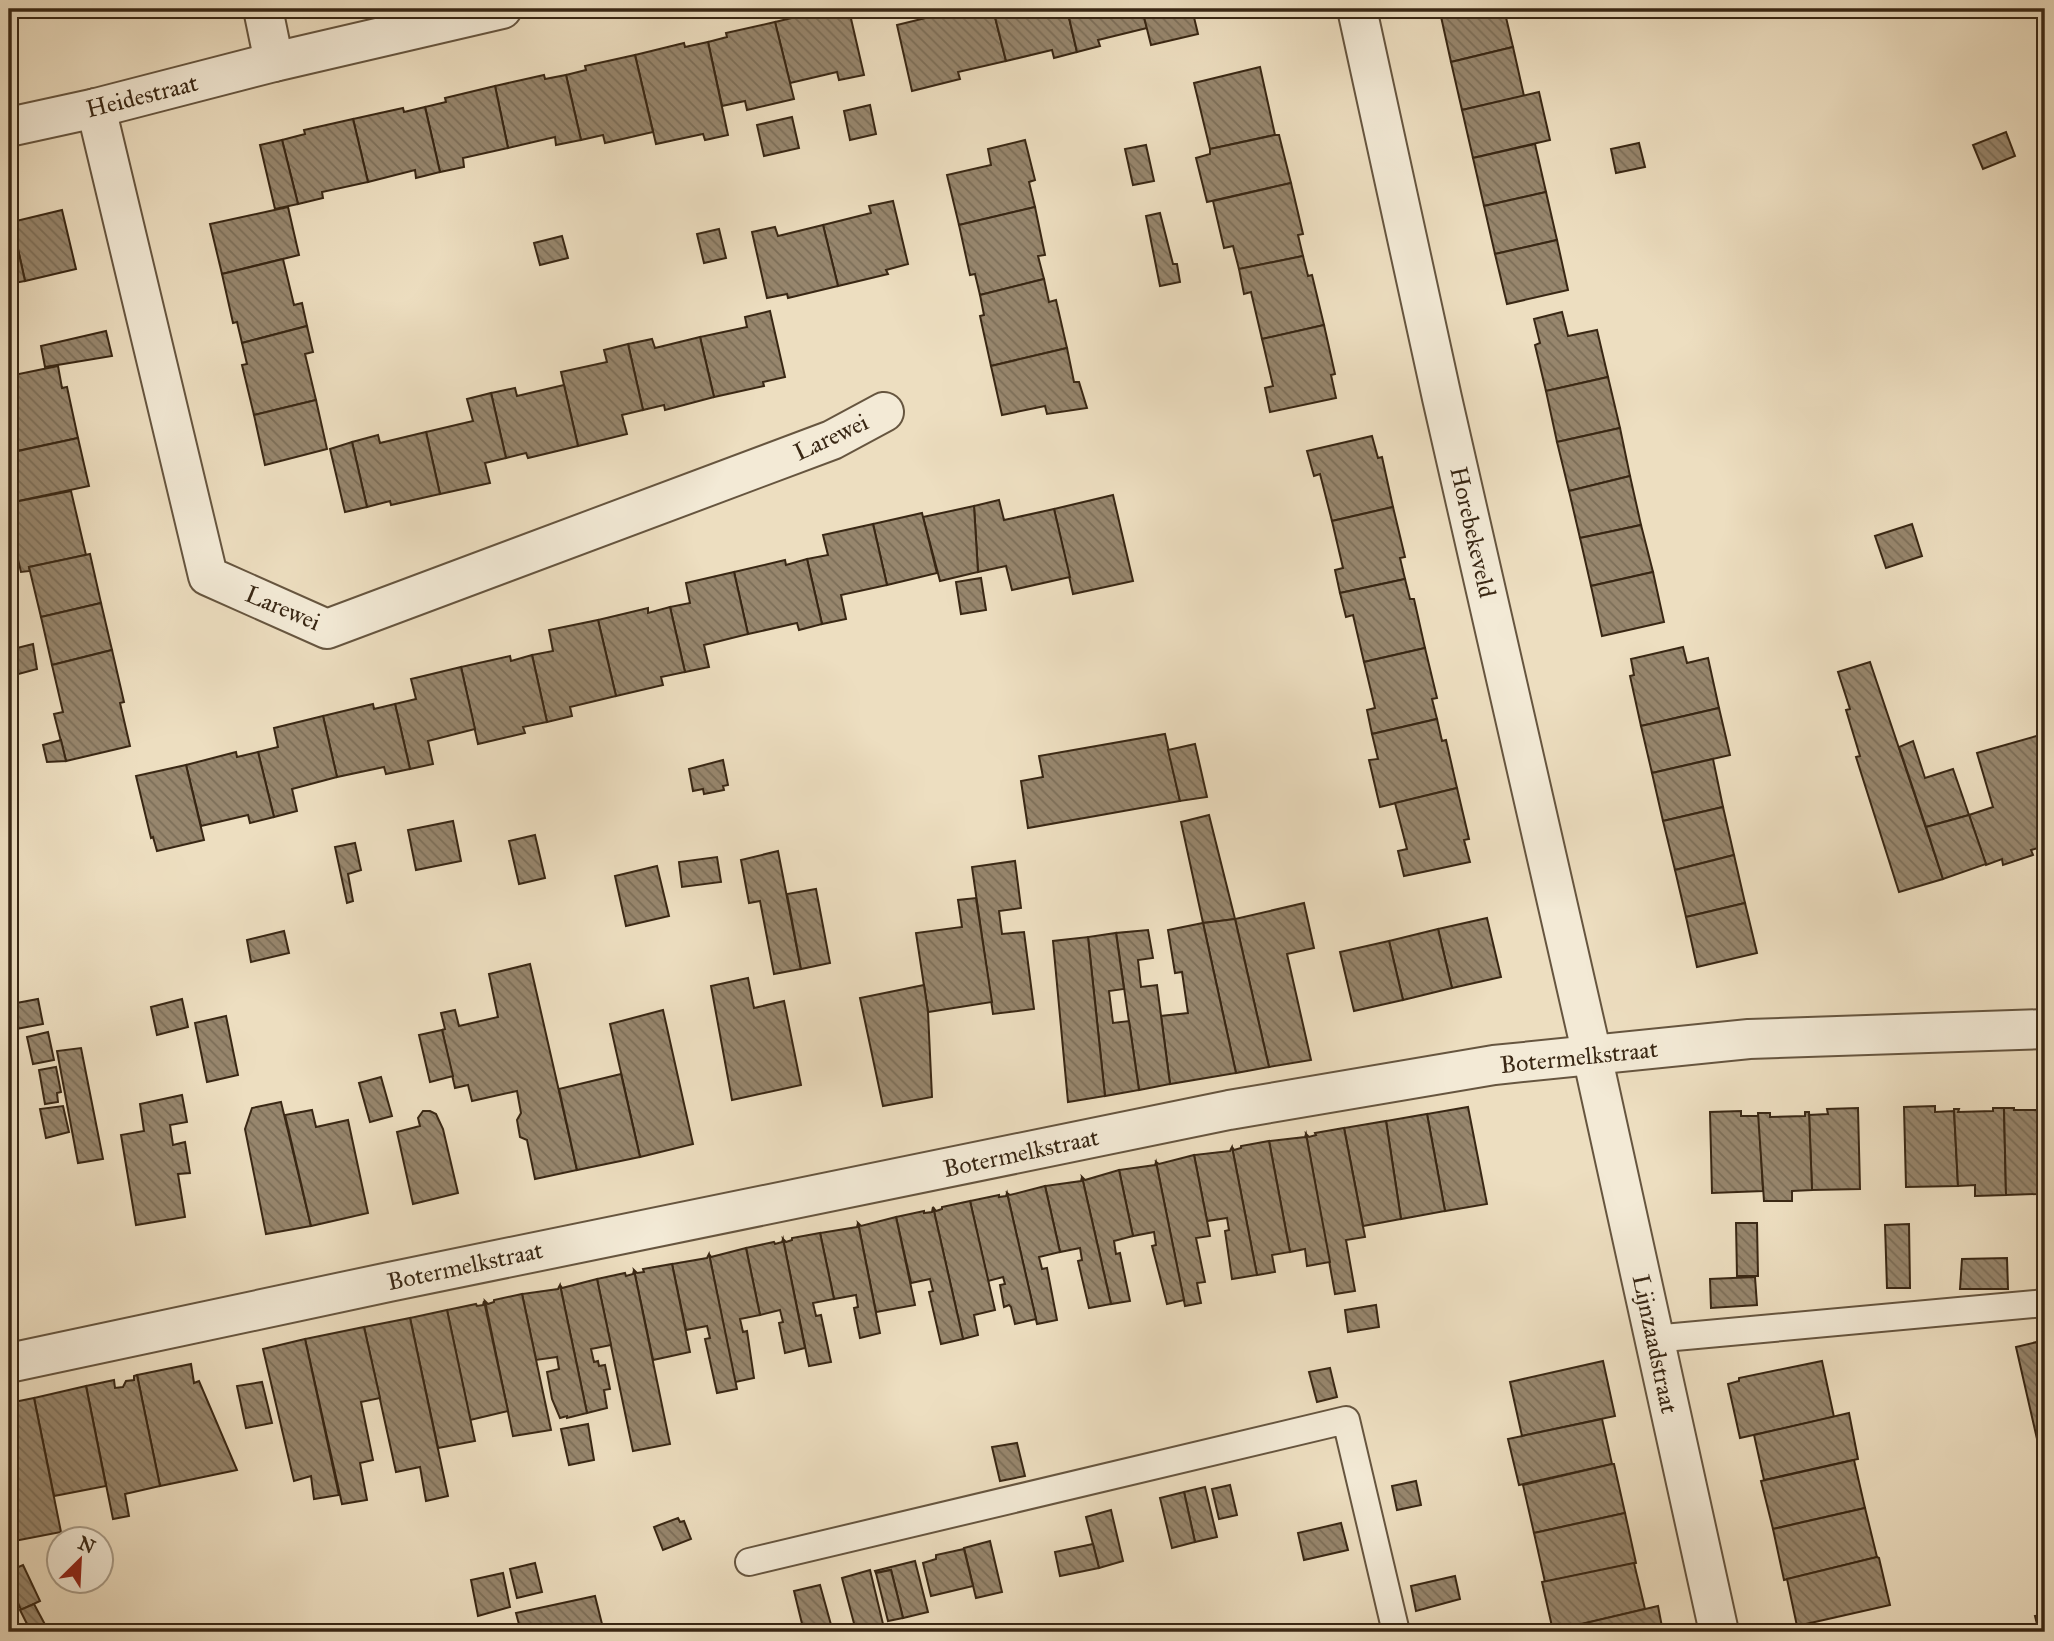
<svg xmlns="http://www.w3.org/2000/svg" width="2054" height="1641" viewBox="0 0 2054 1641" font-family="'IM FELL Great Primer',serif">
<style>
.building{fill:url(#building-back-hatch);stroke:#392714;stroke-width:2}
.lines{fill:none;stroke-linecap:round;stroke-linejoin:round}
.lane-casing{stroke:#66553f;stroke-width:30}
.street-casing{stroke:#66553f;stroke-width:42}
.lane{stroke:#f3ead6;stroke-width:26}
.street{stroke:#f3ead6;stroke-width:38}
.labels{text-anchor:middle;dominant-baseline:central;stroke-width:7;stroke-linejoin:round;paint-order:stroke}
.street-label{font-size:24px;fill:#392714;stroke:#f3ead6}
</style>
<defs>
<pattern id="building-back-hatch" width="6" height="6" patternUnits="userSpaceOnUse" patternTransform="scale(1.75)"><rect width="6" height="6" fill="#97866d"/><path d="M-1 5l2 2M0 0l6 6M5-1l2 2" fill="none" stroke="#7c6e58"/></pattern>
</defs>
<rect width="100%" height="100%" fill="#eddec0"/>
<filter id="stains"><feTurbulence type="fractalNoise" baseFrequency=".00286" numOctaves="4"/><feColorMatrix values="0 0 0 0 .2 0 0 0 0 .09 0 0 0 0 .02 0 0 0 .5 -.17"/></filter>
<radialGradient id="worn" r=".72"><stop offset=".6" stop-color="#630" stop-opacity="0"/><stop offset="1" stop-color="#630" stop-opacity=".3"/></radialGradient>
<g class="building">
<path d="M947 9H993L1006 61 958 72 960 79 912 91 897 25 942 14 941 10Z"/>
<path d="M993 9H1067L1077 52 1054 58 1052 50 1006 61Z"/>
<path d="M1067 9H1142L1147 28 1098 40 1100 46 1077 52Z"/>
<path d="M1142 9H1192L1198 34 1151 45Z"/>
<path d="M1192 9H1221L1193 16Z"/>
<path d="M1455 9H1504L1513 47 1451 62 1440 12Z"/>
<path d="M825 10 826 14 849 10 864 75 839 80 837 72 790 83 775 22Z"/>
<path d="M775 22 794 99 747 110 745 101 722 106 708 42 727 37 726 33Z"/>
<path d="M708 42 728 135 705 140 703 134 656 144 635 55 684 43 685 47Z"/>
<path d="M1513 47 1524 96 1462 110 1451 62Z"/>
<path d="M635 55 653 132 605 143 603 135 581 140 566 75 586 70 585 66Z"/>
<path d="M1260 67 1275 135 1210 149 1194 83Z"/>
<path d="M544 75 545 79 566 75 581 140 556 145 555 137 508 148 495 86Z"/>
<path d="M495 86 508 148 463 158 464 167 440 172 425 107 446 102 445 98Z"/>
<path d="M1539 92 1550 140 1473 158 1462 110Z"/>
<path d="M870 105 876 134 850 140 844 111Z"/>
<path d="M425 107 440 172 416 178 415 170 368 182 353 119 403 108 404 112Z"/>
<path d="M792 117 799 148 764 156 757 125Z"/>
<path d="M353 119 368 182 322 192 323 198 298 204 282 140 305 134 304 130Z"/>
<path d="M2006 132 2015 156 1983 169 1973 145Z"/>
<path d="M1275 135H1279L1291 183 1207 202 1196 158 1210 154V149Z"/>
<path d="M282 140 298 204 275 209 260 145Z"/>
<path d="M1025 140 1035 180 1029 182 1035 207 959 225 947 175 991 165 988 149Z"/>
<path d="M1639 143 1645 167 1616 173 1611 149Z"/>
<path d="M1535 144 1546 192 1484 206 1473 158Z"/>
<path d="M1146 145 1154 181 1133 185 1125 149Z"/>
<path d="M1291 183 1303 234 1298 235 1303 256 1239 269 1233 246 1224 248 1213 201Z"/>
<path d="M1546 192 1557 240 1495 254 1484 206Z"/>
<path d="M893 201 908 264 886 270 888 274 838 286 823 225 871 213 869 206Z"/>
<path d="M288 207 299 255 222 274 210 224Z"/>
<path d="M1035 207 1045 255 1038 256 1044 279 980 295 975 274 970 275 959 225Z"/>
<path d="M62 210 76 269 25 281 12 222Z"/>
<path d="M1160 213 1173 264H1177L1180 282 1160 286 1146 216Z"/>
<path d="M9 222H12L25 281 9 284Z"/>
<path d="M823 225 838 286 788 298 787 294 767 298 752 232 775 227 778 236Z"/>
<path d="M719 229 726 258 704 263 697 234Z"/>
<path d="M562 236 568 258 540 265 534 243Z"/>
<path d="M1557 240 1568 290 1507 304 1495 254Z"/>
<path d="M1303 256 1308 276 1312 275 1324 325 1262 339 1251 292 1244 294 1239 269Z"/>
<path d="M283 259 294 305 302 303 307 326 242 343 237 322 233 323 222 274Z"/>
<path d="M1044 279 1049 302 1056 300 1067 348 991 366 980 316 984 315 980 295Z"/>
<path d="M770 311 785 377 763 382 764 386 714 397 700 337 747 327 745 317Z"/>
<path d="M1562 312 1568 336 1597 330 1608 377 1546 391 1535 345 1540 343 1534 319Z"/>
<path d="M1324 325 1335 374 1331 375 1336 398 1270 412 1265 388 1273 386 1262 339Z"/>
<path d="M307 326 313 352 305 354 316 400 254 415 242 365 247 364 242 343Z"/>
<path d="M106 331 112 356 45 367 41 346Z"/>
<path d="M700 337 714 397 665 410 664 405 643 410 628 344 652 339 655 348Z"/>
<path d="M628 344 643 410 622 415 627 434 578 446 561 372 607 362 604 350Z"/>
<path d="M1067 348 1074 382H1079L1087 408 1047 414 1045 406 1002 415 991 366Z"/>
<path d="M58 366 62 388 67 387 78 438 17 451 9 415V376Z"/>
<path d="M1608 377 1620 428 1557 442 1546 391Z"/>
<path d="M564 385 578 446 528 458 526 453 506 458 491 393 515 388 517 396Z"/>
<path d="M491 393 506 458 485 463 490 483 440 494 426 432 473 421 467 399Z"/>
<path d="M316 400 327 449 265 465 254 415Z"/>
<path d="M1620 428 1630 476 1569 491 1557 442Z"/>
<path d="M426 432 440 494 391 505 390 501 367 507 352 442 378 435 380 443Z"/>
<path d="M1372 436 1378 458 1382 457 1393 507 1332 521 1320 474 1314 476 1307 451Z"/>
<path d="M78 438 89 486 9 503V453Z"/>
<path d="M352 442 367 507 345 512 330 449Z"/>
<path d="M1630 476 1641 525 1580 538 1569 491Z"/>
<path d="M71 491 86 555 29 567 30 571 21 572 9 522V503Z"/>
<path d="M1113 495 1133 581 1073 594 1054 509Z"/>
<path d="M999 500 1004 520 1054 509 1070 577 1012 590 1006 566 978 572 974 506Z"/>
<path d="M974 506 978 572 940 581 923 517Z"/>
<path d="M1393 507 1405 557 1400 558 1405 579 1340 593 1335 570 1343 568 1332 521Z"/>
<path d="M922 513 937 573 887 585 873 524Z"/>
<path d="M873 524 887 585 841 595 846 619 822 624 807 559 828 555 823 535Z"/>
<path d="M1912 524 1922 556 1886 568 1875 536Z"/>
<path d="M1641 525 1653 572 1591 586 1580 538Z"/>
<path d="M90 554 101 603 41 617 29 567Z"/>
<path d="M807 559 822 624 799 630 797 623 748 634 734 572 785 560 786 565Z"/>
<path d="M734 572 748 634 704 645 709 667 685 672 670 607 690 603 686 583Z"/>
<path d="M1653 572 1664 622 1602 636 1591 586Z"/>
<path d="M981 578 986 610 961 614 956 582Z"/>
<path d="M1405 579 1410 599H1414L1425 648 1364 662 1353 615 1346 617 1340 593Z"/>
<path d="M101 603 112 650 52 665 41 617Z"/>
<path d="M670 607 685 672 661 677 663 685 616 696 598 620 648 608V613Z"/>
<path d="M598 620 616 696 570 707 572 716 547 722 532 655 553 651 549 630Z"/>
<path d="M33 644 37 669 11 676 9 650Z"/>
<path d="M1683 647 1687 663 1708 658 1719 708 1641 726 1630 676 1634 675 1631 659Z"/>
<path d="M1425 648 1437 698 1432 699 1437 719 1372 734 1367 710 1375 708 1364 662Z"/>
<path d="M112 650 124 702 120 703 130 746 66 761 54 714 63 712 52 665Z"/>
<path d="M532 655 547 722 523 727 525 733 478 744 461 667 510 656 511 661Z"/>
<path d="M1870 662 1943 879 1899 892 1856 757 1860 756 1846 710 1850 709 1838 672Z"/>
<path d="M461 667 475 729 428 741 433 764 410 769 395 704 416 699 411 679Z"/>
<path d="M373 704 374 709 395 704 410 769 386 774 384 767 337 777 323 716Z"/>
<path d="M1719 708 1730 755 1652 773 1641 726Z"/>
<path d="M323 716 337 777 292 789 297 811 274 817 258 752 278 747 274 728Z"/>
<path d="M1437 719 1442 741 1446 740 1457 788 1380 807 1369 760 1378 759 1372 734Z"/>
<path d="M1165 734 1180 801 1028 828 1021 781 1043 777 1039 756Z"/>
<path d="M2040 735 2045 749V846L2031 850 2033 855 2003 865 2002 859 1986 865 1969 815 1993 807 1977 753Z"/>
<path d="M61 740 66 761 47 762 43 745Z"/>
<path d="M1913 741 1925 778 1953 769 1969 815 1926 827 1899 747Z"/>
<path d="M1195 744 1207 797 1180 801 1168 750Z"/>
<path d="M236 752 237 757 258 752 274 817 250 823 248 815 201 826 186 765Z"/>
<path d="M1713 759 1723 807 1663 821 1652 773Z"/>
<path d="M723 760 728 785 723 786 724 790 704 794 703 789 693 791 689 769Z"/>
<path d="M186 765 204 840 157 851 153 837 151 838 136 776Z"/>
<path d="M1457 788 1469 839 1464 840 1470 862 1404 876 1398 851 1407 849 1395 803Z"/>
<path d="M1723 807 1734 855 1675 870 1663 821Z"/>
<path d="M1209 815 1235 919 1203 923 1181 822Z"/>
<path d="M1969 815 1986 864 1943 879 1926 827Z"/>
<path d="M453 821 461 861 416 870 408 830Z"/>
<path d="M535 835 545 878 519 884 509 841Z"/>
<path d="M355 843 361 870 348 874 353 901 347 903 335 847Z"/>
<path d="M778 851 801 969 774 974 760 901 749 903 741 860Z"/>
<path d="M1734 855 1745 903 1686 917 1675 870Z"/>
<path d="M717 857 721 882 682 887 679 862Z"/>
<path d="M1015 861 1021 908 999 911 1002 934 1024 932 1034 1009 993 1014 972 867Z"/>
<path d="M657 866 669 916 626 926 615 876Z"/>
<path d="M816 889 830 963 801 969 787 894Z"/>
<path d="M976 898 992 1002 928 1012 916 933 962 927 958 900Z"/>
<path d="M1304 903 1314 948 1287 954 1311 1060 1269 1067 1235 919Z"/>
<path d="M1745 903 1757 953 1697 967 1686 917Z"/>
<path d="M1487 918 1501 977 1452 988 1438 929Z"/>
<path d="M1235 919 1269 1067 1236 1073 1203 923Z"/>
<path d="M1203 923 1236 1073 1170 1084 1161 1016 1188 1013 1182 972 1175 973 1168 930Z"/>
<path d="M1438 929 1452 988 1403 1000 1389 941Z"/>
<path d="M1148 930 1153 958 1138 960 1141 987 1157 985 1170 1084 1139 1090 1116 933Z"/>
<path d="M284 931 289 953 251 962 247 940Z"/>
<path d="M1116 933 1124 989 1109 991 1113 1023 1129 1021 1139 1090 1105 1096 1088 937Z"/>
<path d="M1088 937 1105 1096 1068 1102 1053 941Z"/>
<path d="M1389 941 1403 1000 1354 1011 1340 952Z"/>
<path d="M530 964 577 1170 535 1179 527 1140 520 1137 517 1120 521 1113 517 1091 472 1101 468 1085 455 1088 442 1030 445 1029 441 1013 455 1010 459 1026 498 1017 489 974Z"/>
<path d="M748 978 754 1008 784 1001 801 1085 732 1100 711 986Z"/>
<path d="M924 985 928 1012 932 1097 883 1106 860 998Z"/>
<path d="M38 999 43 1024 16 1029 11 1004Z"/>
<path d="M182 999 188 1027 157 1035 151 1007Z"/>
<path d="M663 1010 693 1144 640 1157 610 1024Z"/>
<path d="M226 1016 238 1075 207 1082 195 1023Z"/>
<path d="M442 1030 453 1076 430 1082 419 1035Z"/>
<path d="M48 1032 54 1060 33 1064 27 1037Z"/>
<path d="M81 1048 103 1159 78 1163 57 1051Z"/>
<path d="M56 1067 61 1092 57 1093 58 1102 45 1104 39 1070Z"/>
<path d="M621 1074 640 1157 577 1170 559 1089Z"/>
<path d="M381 1077 392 1116 370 1122 359 1083Z"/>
<path d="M182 1095 187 1122 170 1125 173 1145 185 1142 190 1173 178 1174 185 1217 136 1225 121 1135 144 1131 140 1104Z"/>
<path d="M281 1102 311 1226 266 1234 245 1129 252 1108Z"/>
<path d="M63 1106 69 1132 46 1138 40 1109Z"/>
<path d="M1935 1106V1112L1954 1111 1958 1186 1906 1187 1904 1107Z"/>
<path d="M1468 1107 1487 1204 1445 1211 1427 1114Z"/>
<path d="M1858 1108 1860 1189 1812 1190 1809 1115 1828 1114 1827 1109Z"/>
<path d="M1993 1108H2004L2006 1195 1975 1196V1185L1958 1186 1954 1109H1959L1958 1112 1993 1111Z"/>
<path d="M2004 1108H2014V1110H2045V1183L2037 1184V1194L2006 1195Z"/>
<path d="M312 1110 316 1127 348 1120 368 1213 311 1226 285 1115Z"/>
<path d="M423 1111H430L436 1114 443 1129 458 1193 413 1204 397 1132 420 1126 418 1118Z"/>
<path d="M1741 1111V1116H1759L1763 1191 1712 1193 1710 1112Z"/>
<path d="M1805 1112H1809L1812 1190 1792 1191V1201H1764L1758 1113H1770V1117L1805 1116Z"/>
<path d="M1427 1114 1445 1211 1401 1219 1386 1121Z"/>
<path d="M1386 1121 1401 1219 1363 1226 1344 1128Z"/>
<path d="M1344 1128 1365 1237 1346 1240 1355 1291 1335 1294 1306 1134 1309 1137 1316 1135 1315 1133Z"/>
<path d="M1306 1134 1330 1262 1307 1266 1305 1249 1290 1252 1269 1141 1305 1137Z"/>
<path d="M1269 1141 1290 1252 1272 1255 1275 1272 1257 1275 1232 1147 1234 1150 1241 1148V1146Z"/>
<path d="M1232 1147 1257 1275 1232 1279 1225 1231 1229 1230 1227 1218 1207 1221 1194 1155 1230 1151Z"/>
<path d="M1194 1155 1210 1236 1196 1238 1205 1282 1197 1283 1201 1303 1185 1306 1156 1162 1159 1164Z"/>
<path d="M1156 1162 1184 1300 1167 1304 1152 1246 1156 1245 1154 1232 1133 1236 1119 1170 1155 1165Z"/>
<path d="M1119 1170 1133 1236 1114 1241 1116 1254 1120 1253 1130 1301 1111 1304 1082 1177 1085 1180Z"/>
<path d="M1082 1177 1111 1304 1089 1308 1078 1261 1082 1260 1080 1248 1060 1252 1045 1186 1081 1181Z"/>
<path d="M1045 1186 1060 1252 1039 1257 1042 1269 1047 1268 1057 1320 1037 1324 1007 1193 1010 1195Z"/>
<path d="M1007 1193 1036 1319 1015 1324 1011 1307 1009 1305 1004 1307 1000 1285 1005 1284 1003 1277 988 1281 970 1201 999 1195V1197L1006 1196Z"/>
<path d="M970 1201 995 1310 974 1315 978 1335 963 1339 933 1207 936 1211 942 1209V1207Z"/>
<path d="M933 1207 963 1339 941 1344 929 1292 933 1291 930 1279 911 1283 896 1217 924 1211V1213L932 1212Z"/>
<path d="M896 1217 915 1305 876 1312 858 1223 861 1226Z"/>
<path d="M858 1223 880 1333 860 1338 854 1308 858 1307 856 1295 834 1299 820 1233 857 1227Z"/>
<path d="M1736 1223H1757L1758 1276H1737Z"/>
<path d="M1909 1224 1910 1288H1887L1885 1225Z"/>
<path d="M820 1233 834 1299 813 1303 816 1316 821 1315 831 1362 809 1366 783 1239 786 1242 792 1240V1238Z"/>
<path d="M783 1239 805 1348 785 1353 779 1323 783 1322 780 1310 760 1315 746 1248 774 1242 775 1244 782 1242Z"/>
<path d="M746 1248 760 1315 740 1319 743 1332 747 1331 754 1378 735 1382 709 1254 711 1257Z"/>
<path d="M709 1254 737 1389 717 1393 705 1339 710 1338 707 1326 686 1330 672 1264 707 1258Z"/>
<path d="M2007 1258 2008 1289H1960L1962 1259Z"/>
<path d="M672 1264 690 1352 653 1360 634 1270 637 1273 644 1272 643 1269Z"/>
<path d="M634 1270 670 1444 633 1451 597 1279 625 1273 626 1276 633 1274Z"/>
<path d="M1755 1277 1757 1305 1711 1308 1710 1279Z"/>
<path d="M597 1279 611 1345 591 1349 594 1362 598 1361 599 1366 605 1365 610 1389 604 1390 607 1408 587 1413 560 1285 562 1288Z"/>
<path d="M560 1285 587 1413 567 1418V1416L560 1418 552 1399 547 1372 559 1369 557 1357 536 1360 522 1294 558 1289Z"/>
<path d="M522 1294 551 1430 513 1436 485 1301 488 1304 494 1302V1300Z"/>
<path d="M484 1301 508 1411 470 1420 447 1310 476 1304 477 1306 483 1305Z"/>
<path d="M1376 1305 1379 1327 1348 1332 1345 1310Z"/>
<path d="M447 1310 475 1441 438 1448 410 1318Z"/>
<path d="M410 1318 448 1496 426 1501 420 1467 396 1472 364 1327Z"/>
<path d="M364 1327 380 1398 361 1402 373 1460 360 1463 367 1500 342 1504 305 1339Z"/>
<path d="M305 1339 339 1495 314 1499 311 1476 294 1481 263 1349Z"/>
<path d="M2045 1340V1474L2016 1347Z"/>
<path d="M1603 1361 1615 1416 1522 1436 1510 1382Z"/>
<path d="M1822 1361 1834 1417 1740 1438 1728 1384 1739 1381V1378Z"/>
<path d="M191 1364 194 1383 199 1381 237 1470 160 1486 137 1375Z"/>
<path d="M1330 1368 1337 1397 1317 1402 1309 1372Z"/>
<path d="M137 1375 160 1486 125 1494 129 1516 113 1519 86 1386 114 1380 115 1388 123 1387 126 1381 134 1380V1376Z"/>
<path d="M262 1382 272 1423 246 1428 237 1386Z"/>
<path d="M86 1386 106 1486 54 1496 34 1398Z"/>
<path d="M34 1398 61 1532 9 1542V1403Z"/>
<path d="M1849 1413 1858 1459 1764 1480 1754 1435Z"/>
<path d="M1602 1419 1612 1464 1519 1485 1508 1439Z"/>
<path d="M588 1424 594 1460 569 1465 561 1429Z"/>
<path d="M1017 1443 1025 1476 1000 1481 992 1447Z"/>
<path d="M1854 1460 1865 1508 1773 1529 1761 1481Z"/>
<path d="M1612 1464H1614L1625 1513 1534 1533 1523 1485Z"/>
<path d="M1416 1481 1421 1505 1397 1510 1392 1486Z"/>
<path d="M1230 1485 1237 1515 1219 1519 1212 1489Z"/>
<path d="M1205 1487 1217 1537 1195 1542 1184 1492Z"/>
<path d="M1184 1492 1195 1542 1172 1548 1160 1498Z"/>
<path d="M1865 1508 1877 1557 1784 1580 1773 1529Z"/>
<path d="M1111 1510 1123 1561 1099 1568 1086 1517Z"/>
<path d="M1625 1513 1636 1563 1545 1582 1534 1533Z"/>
<path d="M678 1518 680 1522 684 1521 691 1539 663 1550 654 1527Z"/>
<path d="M1341 1523 1348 1550 1304 1560 1298 1533Z"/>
<path d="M990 1541 1002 1592 976 1598 964 1548Z"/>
<path d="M1093 1544 1099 1568 1060 1576 1055 1552Z"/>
<path d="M964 1549 973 1586 931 1596 923 1563 936 1559V1555Z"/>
<path d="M1877 1557 1879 1558 1890 1605 1797 1626 1787 1579Z"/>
<path d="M915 1561 928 1612 903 1618 891 1570 876 1573 875 1571Z"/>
<path d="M535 1563 542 1592 517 1598 510 1569Z"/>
<path d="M1634 1563 1645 1609 1553 1631 1542 1582Z"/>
<path d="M23 1565 40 1601 21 1610 9 1582V1571Z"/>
<path d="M870 1570 883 1624 856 1631 842 1578Z"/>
<path d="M891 1570 903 1618 888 1621 876 1573Z"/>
<path d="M503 1573 510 1607 478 1616 471 1580Z"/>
<path d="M1455 1576 1460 1599 1416 1611 1411 1586Z"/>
<path d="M820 1585 833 1632H804L794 1591Z"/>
<path d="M595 1596 604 1632H521L516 1613Z"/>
<path d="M34 1604 49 1632H31L20 1610Z"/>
<path d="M1658 1606 1663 1632H1565L1564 1628Z"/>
<path d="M2045 1614V1632H2039L2035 1616Z"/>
<path d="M1467 1625 1468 1632H1434Z"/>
</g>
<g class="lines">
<g class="lane-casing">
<g id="lane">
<path d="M1653 1339 2045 1303"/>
<path d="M749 1562 1346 1420 1396 1632"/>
</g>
</g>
<g class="street-casing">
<g id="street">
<path d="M263 9 274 62"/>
<path d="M1357 9 1442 398 1592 1055 1719 1632"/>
<path d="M96 108 208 576 327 629 832 440 884 412"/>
<path d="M9 127 96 108 274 62 502 9"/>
<path d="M9 1363 389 1282 1229 1110 1494 1065 1749 1039 2045 1029"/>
</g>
</g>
<use href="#lane" class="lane"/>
<use href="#street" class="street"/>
</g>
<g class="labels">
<g class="street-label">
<text transform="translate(142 96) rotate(-14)">Heidestraat</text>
<text transform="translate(831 437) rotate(-25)">Larewei</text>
<text transform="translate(1473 532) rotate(77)">Horebekeveld</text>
<text transform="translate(283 608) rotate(23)">Larewei</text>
<text transform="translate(1579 1057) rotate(-6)">Botermelkstraat</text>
<text transform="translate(1021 1153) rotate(-12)">Botermelkstraat</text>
<text transform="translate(465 1266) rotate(-12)">Botermelkstraat</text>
<text transform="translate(1655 1344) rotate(78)">Lijnzaadstraat</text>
</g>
</g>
<rect width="2054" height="1641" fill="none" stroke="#eddec0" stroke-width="35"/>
<rect x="10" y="10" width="2033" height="1620" fill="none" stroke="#392714" stroke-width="3.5"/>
<rect x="18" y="18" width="2019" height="1606" fill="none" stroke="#392714" stroke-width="2"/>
<g transform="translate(80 1560) rotate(24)"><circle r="33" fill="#f3ead6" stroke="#a99c88" stroke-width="2"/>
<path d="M0-5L12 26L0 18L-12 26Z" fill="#8f2418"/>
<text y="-10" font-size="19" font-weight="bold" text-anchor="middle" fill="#392714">N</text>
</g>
<rect width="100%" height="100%" filter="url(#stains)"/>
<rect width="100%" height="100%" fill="url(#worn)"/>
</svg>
